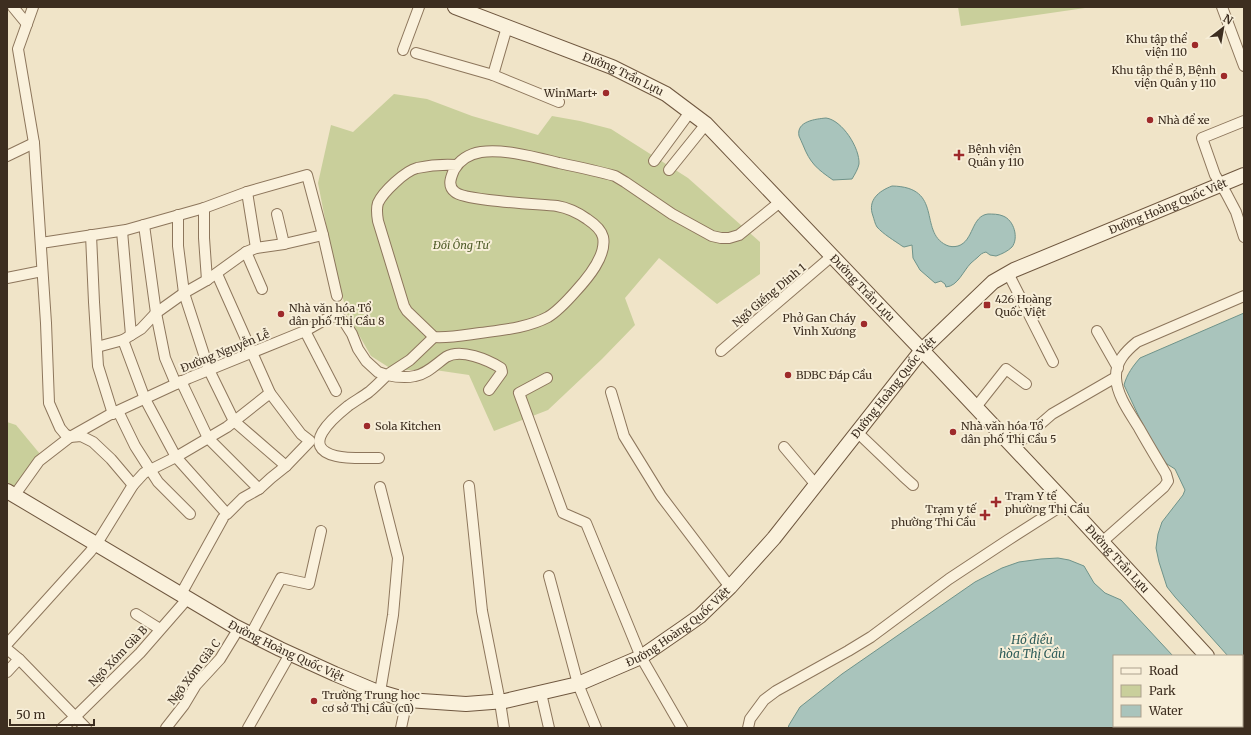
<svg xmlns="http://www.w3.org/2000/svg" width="1251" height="735" viewBox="0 0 1251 735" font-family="Merriweather,serif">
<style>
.green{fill:#c9cf9b}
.water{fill:#a9c4bc;stroke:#6f938a}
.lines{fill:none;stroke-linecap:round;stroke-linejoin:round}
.street-casing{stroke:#8d765c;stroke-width:12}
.secondary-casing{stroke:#6f573f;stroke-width:16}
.street{stroke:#faf1dc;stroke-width:10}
.secondary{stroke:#faf1dc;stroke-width:14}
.poi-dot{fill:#9e2a2b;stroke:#f7eed8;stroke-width:1.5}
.labels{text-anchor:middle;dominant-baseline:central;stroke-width:4;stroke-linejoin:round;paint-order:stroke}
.poi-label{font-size:11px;fill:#3d2e20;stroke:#f7eed8;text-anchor:start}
.street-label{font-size:11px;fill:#3d2e20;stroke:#f7eed8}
.park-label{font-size:11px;font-style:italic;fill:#4d5a26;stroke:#f7eed8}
.water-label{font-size:12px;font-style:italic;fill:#2f5d5a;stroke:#f7eed8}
</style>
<rect width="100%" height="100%" fill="#f0e4c8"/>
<g class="green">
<path d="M958 7H1085V8L961 26Z"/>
<path d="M394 94 427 99 472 116 538 135 552 116 580 121 611 129 688 178 760 242V274L717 304 659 258 625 298 635 325 602 359 548 410 494 431 469 375 435 370H393L371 356 347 314 333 260 318 183 331 125 353 132Z"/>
<path d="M7 422 16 425 40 454 15 487 7 482Z"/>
</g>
<g class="water">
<path d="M826 118C842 120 860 148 859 164 858 169 855 174 852 179L833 180C817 169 810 163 803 145 802 142 800 139 799 136 796 121 816 119 826 118Z"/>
<path d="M892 186C944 187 918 231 946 245 950 247 954 247 958 246 974 241 971 216 988 214 992 214 999 214 1003 216 1014 220 1019 238 1012 247 1008 251 1002 254 996 256L990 255 986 252C982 253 981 254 978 257 976 259 973 261 971 263 963 271 958 286 946 287L945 284 941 281 935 283 920 270 913 258 912 245 904 247 902 246C895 241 883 234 877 227 875 224 874 219 873 216 867 200 879 191 892 186Z"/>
<path d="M1244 313V674L1242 671V656H1228L1175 597 1167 587 1159 562 1156 548 1158 534 1162 522 1183 495 1185 490 1175 469 1167 464 1160 456 1149 438 1124 385C1127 374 1133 366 1140 358Z"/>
<path d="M1058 558 1069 560 1084 566 1094 583 1105 593 1121 600 1173 656H1114V726H1186L1188 728H788L789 725 800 707 842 674 975 582 1002 568 1019 562 1041 559Z"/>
</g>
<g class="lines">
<g class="street-casing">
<g id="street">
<path d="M13 7 27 24"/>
<path d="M33 7 18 49 34 143 46 323 49 403 60 428 65 434 70 437 81 436 93 442 111 459 133 485"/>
<path d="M1222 7 1244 66"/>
<path d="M403 50 419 7"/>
<path d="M416 53 493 75 559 102"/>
<path d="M493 75 507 27"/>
<path d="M1244 121 1202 138 1215 175 1226 193 1236 212 1244 237"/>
<path d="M7 156 34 143"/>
<path d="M654 161 690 112"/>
<path d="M457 165C443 164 431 165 417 168 405 171 383 192 378 203 376 209 377 215 378 221L404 306 407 311 434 337C450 338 465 335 480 333 502 330 527 328 548 317 558 311 567 301 575 292 587 279 607 256 603 237 601 229 593 223 587 219 577 212 569 208 557 206 540 204 465 201 455 192 447 186 451 177 454 170 460 159 469 154 481 152 506 149 534 157 559 163 578 167 597 171 615 176L625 182 672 214 712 236 721 238H729L739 235 780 202"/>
<path d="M669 170 706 124"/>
<path d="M247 192 256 248"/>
<path d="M204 208V238L207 280"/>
<path d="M277 214 284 244"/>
<path d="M178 215V246L184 293 209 370 234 421 286 466"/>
<path d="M144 225 156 313 165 358 176 384"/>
<path d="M122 231 131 335"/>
<path d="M91 235 94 302 98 366 113 414"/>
<path d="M41 243 126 230 204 208 247 192 307 175 323 235 337 296"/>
<path d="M246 252 262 289"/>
<path d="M1008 273 1053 362"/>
<path d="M7 278 42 271"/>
<path d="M305 331 336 391"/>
<path d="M1097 331 1118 368"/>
<path d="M123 340 145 399 176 457 227 514 243 498 259 489 271 478 286 466 310 441 301 434 270 393 217 274"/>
<path d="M97 347 123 340 141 329 156 313 184 293 207 280 246 252 256 248 284 244 323 235"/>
<path d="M721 351 832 256"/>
<path d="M547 378 519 393 563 513 586 523 641 657 682 728"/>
<path d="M181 381 208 438 259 489"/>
<path d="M611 392 624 436 661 496 730 587"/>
<path d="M976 407 1006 369 1026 384"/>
<path d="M118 411 135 446 158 482 190 514"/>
<path d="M857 432 903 476 913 485"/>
<path d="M784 447 816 485"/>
<path d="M1014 447 1052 414 1116 377"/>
<path d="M379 458C367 458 347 459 336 456 299 447 333 418 348 406 355 401 362 397 369 392 375 387 381 381 387 375 396 377 406 378 415 376 427 374 436 364 446 357 461 348 488 360 501 368L502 372 489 390"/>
<path d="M469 486 482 611 500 702 504 728"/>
<path d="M14 496 39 461 70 437 109 415 189 378 305 331 328 318 335 316 339 317 345 323 352 334 358 349 366 361 378 372 387 375 410 360 434 337"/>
<path d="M1102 542 1164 487 1168 481 1166 474C1157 459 1148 444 1139 428 1130 413 1117 396 1116 378 1115 362 1126 351 1137 342L1244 296"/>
<path d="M549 576 578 684 596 728"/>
<path d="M181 594 223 518"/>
<path d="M136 614 160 629"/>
<path d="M251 634 281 578 309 584 321 531"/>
<path d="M7 644 90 552 99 540 133 485 144 473 176 457 227 427 270 393"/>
<path d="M7 649 19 659 7 672"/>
<path d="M19 659 86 728"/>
<path d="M380 692 393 615 398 558 380 487"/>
<path d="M541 693 549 728"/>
<path d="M62 728 75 717 140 653 188 598"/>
<path d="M166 728 184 705 196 685 220 659 239 628"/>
<path d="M248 728 290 654"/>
<path d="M401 728 407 700"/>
<path d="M748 728 750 719 764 700 776 691 848 651 871 637 949 579 1008 540 1066 503"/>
</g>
</g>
<g class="secondary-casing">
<g id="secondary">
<path id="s1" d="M455 7 612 67 666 94 706 124 937 366 1066 503 1207 656"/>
<path id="s2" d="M7 491 234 626 280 649 335 674 373 690 407 700 466 704 505 701 578 684 641 657 683 628 700 616 730 587 774 538 922 350 993 282 1014 270 1244 175"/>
<path d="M1242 694 1244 696"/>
</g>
</g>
<use href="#street" class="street"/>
<use href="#secondary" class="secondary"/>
</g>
<g class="poi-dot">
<circle cx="1195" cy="45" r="4"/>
<circle cx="1224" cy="76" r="4"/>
<circle cx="606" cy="93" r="4"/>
<circle cx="1150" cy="120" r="4"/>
<path d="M957 149h4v4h4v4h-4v4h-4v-4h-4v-4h4z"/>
<rect x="983" y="301" width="8" height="8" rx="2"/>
<circle cx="281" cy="314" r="4"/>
<circle cx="864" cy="324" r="4"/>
<circle cx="788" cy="375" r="4"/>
<circle cx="367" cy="426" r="4"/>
<circle cx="953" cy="432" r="4"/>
<path d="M994 496h4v4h4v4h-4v4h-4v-4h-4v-4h4z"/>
<path d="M983 509h4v4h4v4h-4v4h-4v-4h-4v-4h4z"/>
<circle cx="314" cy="701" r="4"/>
</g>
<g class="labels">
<g class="poi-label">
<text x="1187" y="39" text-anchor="end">Khu tập thể<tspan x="1187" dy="13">viện 110</tspan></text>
<text x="1216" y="70" text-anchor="end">Khu tập thể B, Bệnh<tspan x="1216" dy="13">viện Quân y 110</tspan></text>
<text x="598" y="93" text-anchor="end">WinMart+</text>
<text x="1158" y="120">Nhà để xe</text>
<text x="968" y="149">Bệnh viện<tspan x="968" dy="13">Quân y 110</tspan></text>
<text x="995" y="299">426 Hoàng<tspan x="995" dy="13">Quốc Việt</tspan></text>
<text x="289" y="308">Nhà văn hóa Tổ<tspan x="289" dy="13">dân phố Thị Cầu 8</tspan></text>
<text x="856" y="318" text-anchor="end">Phở Gan Cháy<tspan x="856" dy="13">Vinh Xương</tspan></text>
<text x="796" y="375">BDBC Đáp Cầu</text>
<text x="375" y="426">Sola Kitchen</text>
<text x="961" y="426">Nhà văn hóa Tổ<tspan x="961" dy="13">dân phố Thị Cầu 5</tspan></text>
<text x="1005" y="496">Trạm Y tế<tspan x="1005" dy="13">phường Thị Cầu</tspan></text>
<text x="976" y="509" text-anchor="end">Trạm y tế<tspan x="976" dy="13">phường Thi Cầu</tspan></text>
<text x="322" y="695">Trường Trung học<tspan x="322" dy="13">cơ sở Thị Cầu (cũ)</tspan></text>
</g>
<g class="street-label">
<text stroke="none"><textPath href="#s1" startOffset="181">Đường Trần Lựu</textPath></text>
<text stroke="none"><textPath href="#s2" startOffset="1402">Đường Hoàng Quốc Việt</textPath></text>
<text stroke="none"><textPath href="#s1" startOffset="505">Đường Trần Lựu</textPath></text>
<text transform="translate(769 295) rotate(-40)">Ngõ Giếng Dinh 1</text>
<text transform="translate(225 351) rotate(-22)">Đường Nguyễn Lễ</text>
<text stroke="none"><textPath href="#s2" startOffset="1066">Đường Hoàng Quốc Việt</textPath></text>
<text stroke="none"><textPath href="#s1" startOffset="877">Đường Trần Lựu</textPath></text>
<text stroke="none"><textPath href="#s2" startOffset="742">Đường Hoàng Quốc Việt</textPath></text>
<text stroke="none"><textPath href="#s2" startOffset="322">Đường Hoàng Quốc Việt</textPath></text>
<text transform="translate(118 656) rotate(-46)">Ngõ Xóm Già B</text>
<text transform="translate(194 672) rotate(-53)">Ngõ Xóm Già C</text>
</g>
<g class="park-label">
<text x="461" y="245">Đồi Ông Tư</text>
</g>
<g class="water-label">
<text x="1032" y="639">Hồ điều<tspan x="1032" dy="14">hòa Thị Cầu</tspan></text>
</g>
</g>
<rect width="1251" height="735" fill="none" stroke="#3d2e20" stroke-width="16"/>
<rect x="1113" y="655" width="130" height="72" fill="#f7eed8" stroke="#ada18e"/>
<rect x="1121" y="668" width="20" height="6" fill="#faf1dc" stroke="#ada18e"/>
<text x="1149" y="675" font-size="12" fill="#3d2e20">Road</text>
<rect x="1121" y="685" width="20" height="12" fill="#c9cf9b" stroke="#ada18e"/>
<text x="1149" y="695" font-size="12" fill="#3d2e20">Park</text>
<rect x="1121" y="705" width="20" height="12" fill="#a9c4bc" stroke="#ada18e"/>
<text x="1149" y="715" font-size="12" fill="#3d2e20">Water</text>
<g transform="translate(1223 28) rotate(31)" stroke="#f7eed8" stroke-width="3" paint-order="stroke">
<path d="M0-3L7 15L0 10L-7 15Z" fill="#3d2e20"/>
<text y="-6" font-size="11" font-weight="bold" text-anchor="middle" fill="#3d2e20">N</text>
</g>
<path d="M10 719v6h84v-6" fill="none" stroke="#3d2e20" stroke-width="2"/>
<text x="16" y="719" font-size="12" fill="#3d2e20" stroke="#f7eed8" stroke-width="3" paint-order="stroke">50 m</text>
</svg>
